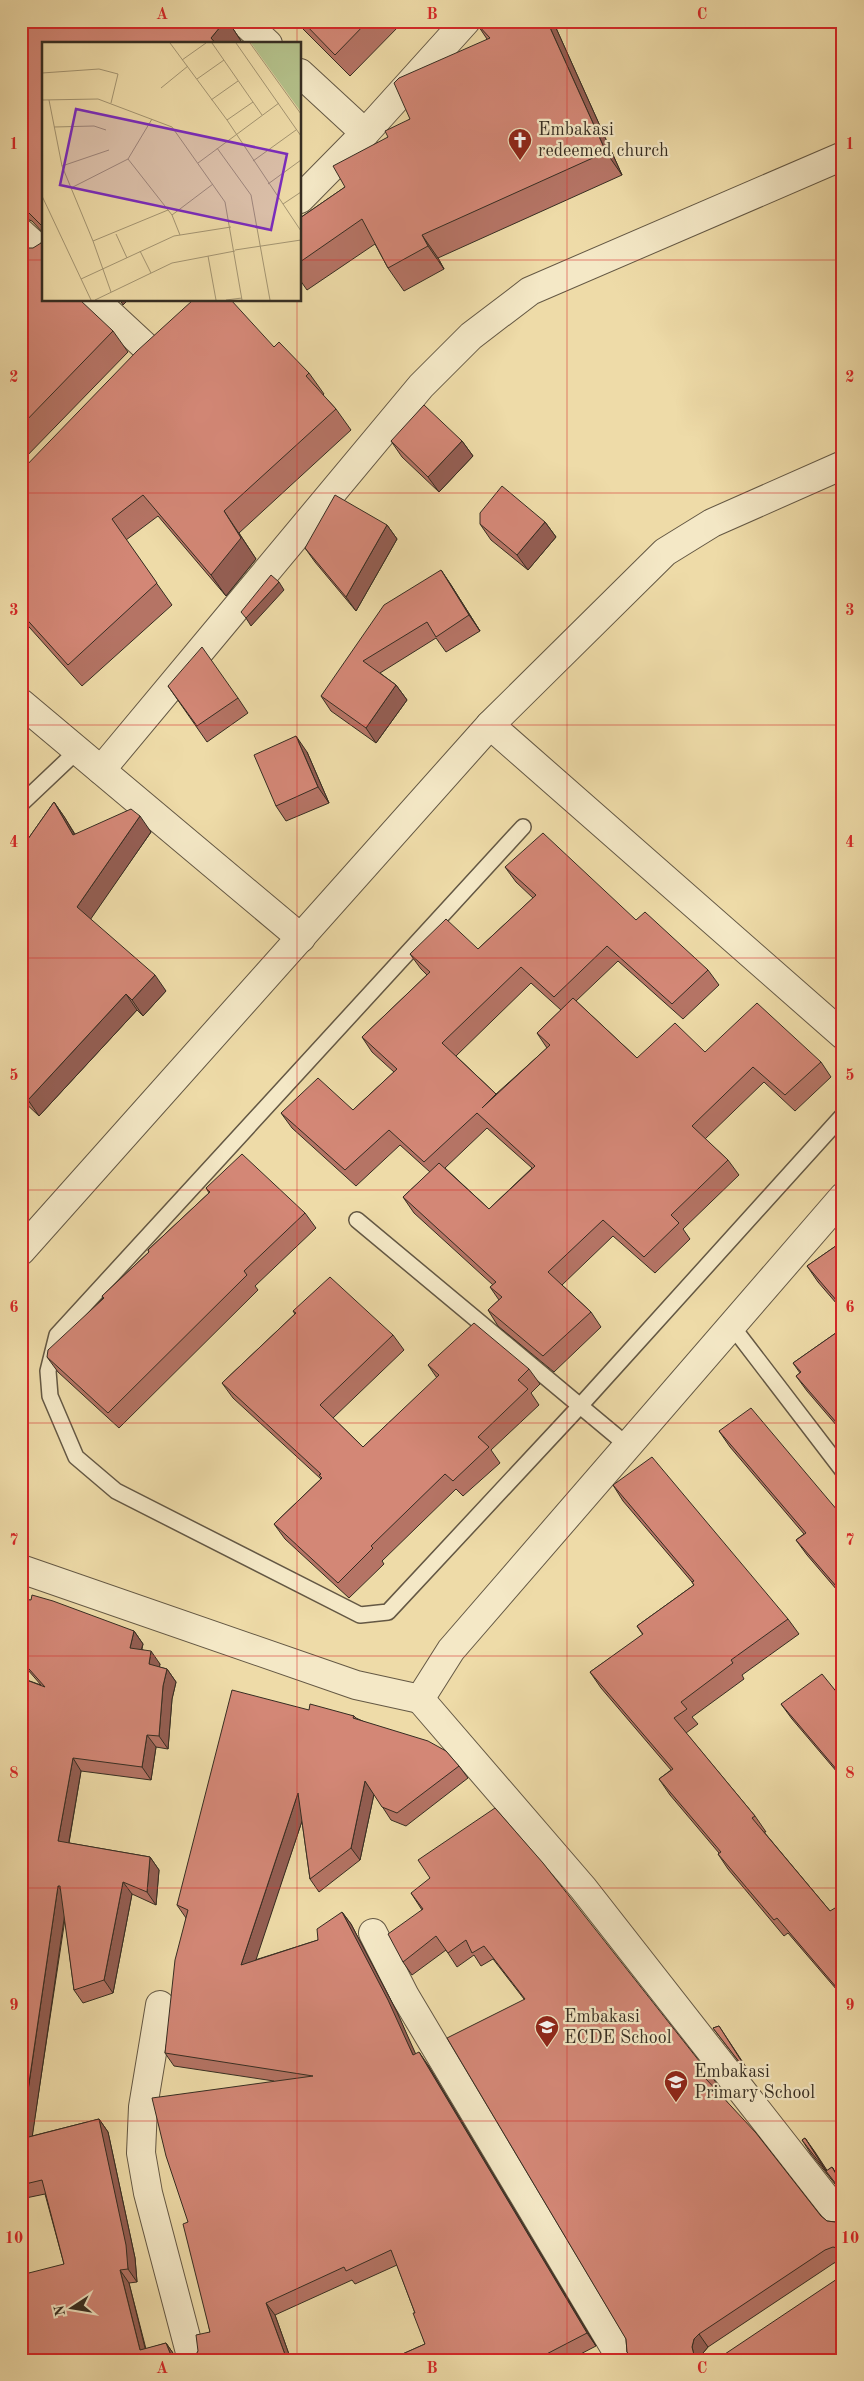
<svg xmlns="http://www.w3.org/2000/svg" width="864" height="2381" viewBox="0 0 864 2381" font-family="'Old Standard TT',serif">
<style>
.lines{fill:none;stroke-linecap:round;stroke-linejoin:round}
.service-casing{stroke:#645844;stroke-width:18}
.minor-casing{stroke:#645844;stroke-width:30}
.service{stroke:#f4e8c6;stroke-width:15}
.minor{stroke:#f4e8c6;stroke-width:28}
.wall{fill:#b57465;stroke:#362d22;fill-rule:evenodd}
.shaded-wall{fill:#945e53;stroke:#362d22}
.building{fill:#d38776;stroke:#362d22}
.grid{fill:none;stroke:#d62828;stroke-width:1;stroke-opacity:0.55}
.labels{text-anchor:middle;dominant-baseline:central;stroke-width:4.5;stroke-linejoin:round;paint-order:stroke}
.poi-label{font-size:18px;fill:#362d22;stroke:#f4e8c6;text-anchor:start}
.inset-road{fill:none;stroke:#a49572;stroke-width:1}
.view{fill:#7b2cbf;fill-opacity:0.15;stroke:#7b2cbf;stroke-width:2.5}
.inset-edge{fill:none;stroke:#362d22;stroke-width:2.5}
.neatline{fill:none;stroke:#d62828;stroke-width:2}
.grid-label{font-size:16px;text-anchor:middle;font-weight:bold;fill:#d62828}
</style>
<rect width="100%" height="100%" fill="#eedba8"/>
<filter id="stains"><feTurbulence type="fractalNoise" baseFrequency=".004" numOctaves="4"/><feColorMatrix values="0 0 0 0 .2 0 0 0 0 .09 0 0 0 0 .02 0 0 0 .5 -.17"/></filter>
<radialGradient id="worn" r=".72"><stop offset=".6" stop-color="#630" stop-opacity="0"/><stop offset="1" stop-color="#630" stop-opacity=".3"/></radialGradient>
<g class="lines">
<g class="service-casing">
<g id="service">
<path d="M21 804 77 751"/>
<path d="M523 827 57 1335 48 1371 50 1396 76 1457 116 1491 360 1615 388 1612 580 1406 843 1115"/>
<path d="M357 1220 627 1445"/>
<path d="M732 1326 843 1471"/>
</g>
</g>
<g class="minor-casing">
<g id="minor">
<path d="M243 21 268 44"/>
<path d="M300 73 365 133"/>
<path d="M300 199 365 133 466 21"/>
<path d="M21 233 44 254"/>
<path d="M95 300 150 351"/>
<path d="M21 703 301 938"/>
<path d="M490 725 843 1035"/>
<path d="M101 770 421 386 471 336 530 291 843 156"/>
<path d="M21 1251 490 725 665 552 712 523 843 465"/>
<path d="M21 1569 356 1685 420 1699 451 1650 843 1197"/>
<path d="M420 1699 583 1888 843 2220"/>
<path d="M373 1933 405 1996 622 2360"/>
<path d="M160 2005 143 2107 141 2153 148 2193 192 2360"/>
</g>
</g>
<use href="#service" class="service"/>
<use href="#minor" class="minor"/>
</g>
<g class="wall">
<path d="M21 21H228L241 41 239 44H44V234L32 221 24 218H21Z"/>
<path d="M295 21H398L400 25 350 76Z"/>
<path d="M480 21H563L556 28 622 175 438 258 444 269 404 291 388 268 375 244 307 290 300 280V218L345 187 388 137 410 119 487 39 477 24Z"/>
<path d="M21 246 44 300 113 331 128 352 21 462Z"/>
<path d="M274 347 309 373 324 394 323 395 336 409 351 430 239 533 256 559 226 596 158 516 126 540 172 605 82 686 21 618V471Z"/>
<path d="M391 441H462L473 456 439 492 402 457Z"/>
<path d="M545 522 556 537 528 570 491 540 480 524Z"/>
<path d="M387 525 397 539 356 611 315 562 305 548Z"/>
<path d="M441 570 451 585 480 631 446 652 436 638 380 673 396 685 407 700 376 743 331 711 321 696Z"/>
<path d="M168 686 238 698 248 713 207 742Z"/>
<path d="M307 752 329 803 286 821 276 806Z"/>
<path d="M54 802 65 818 75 834 151 832 90 919 166 991 143 1016 137 1010 39 1116 21 1099V996L26 992 21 988V849Z"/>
<path d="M505 867 636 920 708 970 719 985 683 1019 618 961 576 1001 637 1058 705 1052 821 1062 831 1077 795 1111 764 1082 705 1139 728 1160 739 1175 683 1229 690 1239 655 1273 613 1236 562 1285 591 1312 601 1327 554 1372 498 1326 488 1310 499 1300 490 1287 493 1285 414 1213 403 1197 430 1172 400 1145 356 1186 292 1128 281 1113 353 1110 394 1072 372 1052 362 1037 427 975 421 969 410 954 478 949 533 898 516 882ZM531 983 561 1010 537 1033 547 1048 496 1094 456 1056ZM487 1128 532 1168 489 1209 445 1168Z"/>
<path d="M206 1188 305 1213 316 1228 255 1286 258 1290 119 1428 58 1372 47 1357 103 1298 102 1296 149 1252 148 1250 209 1193Z"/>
<path d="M843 1241V1311L818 1282 807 1266Z"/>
<path d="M293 1311 393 1335 404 1350 333 1418 363 1447 437 1378 428 1365 529 1369 540 1384 531 1393 539 1405 491 1450 500 1463 463 1496 456 1489 382 1561 384 1564 349 1598 285 1539 274 1524 321 1479 233 1398 222 1383 295 1314Z"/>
<path d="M843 1328V1433L807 1391 796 1376 800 1373 793 1363Z"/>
<path d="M719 1431 843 1517V1597L807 1555 796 1540 804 1534 730 1447Z"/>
<path d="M613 1485 788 1619 799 1634 742 1675 744 1679 692 1717 698 1724 686 1733 755 1816 766 1832H764L830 1911 843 1917V1997L788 1933 784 1936 728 1869 718 1854 719 1853 670 1795 659 1779 671 1770 601 1688 590 1672 643 1635 637 1626 694 1585 692 1582 623 1501Z"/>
<path d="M21 1611 134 1631 143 1644 142 1649 160 1664 159 1667 167 1669 176 1682 172 1699 168 1749 156 1747 151 1780 81 1771 69 1843 150 1857 159 1870 156 1905 132 1894 113 1993 83 2003 74 1990 65 1919 32 2136 99 2119 108 2132 135 2258 137 2282 129 2283 146 2349 166 2343 175 2356 176 2360H21L64 2264 45 2194 21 2199V1678L41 1685 21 1662Z"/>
<path d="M843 1700V1779L792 1719 781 1704Z"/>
<path d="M309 1710 354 1716 356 1718 459 1766 468 1778 406 1826 391 1820 374 1794 360 1860 319 1892 310 1879 302 1821 255 1960 318 1940 342 1912 351 1924 397 2012 415 2054 428 2065 596 2346 569 2360H389L425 2344 415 2313 397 2265 355 2284 352 2280 275 2315 291 2360H191L194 2358 210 2332 188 2222 274 2081 174 2066 165 2053 186 1918 177 1905Z"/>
<path d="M411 1893 711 2076 721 2089 718 2091 821 2216 827 2221 835 2222 843 2219V2260L834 2263 708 2347 703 2353 702 2360H633L627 2352 626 2339 524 1999 493 1959 481 1966 474 1955 457 1967 446 1950 412 1975 403 1962 422 1910Z"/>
<path d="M719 2026 748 2070 746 2071 713 2028Z"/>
<path d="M805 2138 827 2171 832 2167 843 2184V2194L811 2154 802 2140Z"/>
</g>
<g class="shaded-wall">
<path d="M225 21H228L241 41 239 44H216L211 38Z"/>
<path d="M547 21H551L556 28 622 175 606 152Z"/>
<path d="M422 235 438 258 444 269 428 246Z"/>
<path d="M120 300H128L123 305Z"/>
<path d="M462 441 473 456 439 492 428 477Z"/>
<path d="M224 511 256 559 226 596 211 575Z"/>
<path d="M545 522 556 537 528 570 517 555Z"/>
<path d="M387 525 397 539 356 611 346 597Z"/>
<path d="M441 570 451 585 480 631 469 615Z"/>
<path d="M279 582 284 590 251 626 246 618Z"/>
<path d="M396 685 407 700 376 743 366 728Z"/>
<path d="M296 736 307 752 329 803 318 787Z"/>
<path d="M54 802 65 818 84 851 73 835Z"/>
<path d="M140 816 151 832 88 923 77 907Z"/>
<path d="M155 975 166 991 143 1016 132 1000Z"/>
<path d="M126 994 137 1010 39 1116 28 1100Z"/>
<path d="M134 1631 143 1644 138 1660 130 1648Z"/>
<path d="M151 1651 160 1664 158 1677 149 1664Z"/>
<path d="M167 1669 176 1682 172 1699 168 1749 159 1736 163 1686Z"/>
<path d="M147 1735 156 1747 151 1780 142 1767Z"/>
<path d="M73 1758 81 1771 67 1853 58 1841Z"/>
<path d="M365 1781 374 1794 360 1860 351 1848Z"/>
<path d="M298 1793 307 1806 250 1978 241 1965Z"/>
<path d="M150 1857 159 1870 156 1905 147 1892Z"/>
<path d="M123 1882 132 1894 113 1993 104 1980Z"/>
<path d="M58 1886 67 1899 30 2152 21 2139Z"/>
<path d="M342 1912 351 1924 397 2012 422 2068 413 2055Z"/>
<path d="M419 2052 428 2065 596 2346 587 2333Z"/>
<path d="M99 2119 108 2132 135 2258 137 2282 128 2269Z"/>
<path d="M805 2138 815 2152 834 2181 826 2171Z"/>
<path d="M832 2167 843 2184V2186Z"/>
<path d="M120 2270 129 2283 148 2360 140 2350Z"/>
<path d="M266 2303 275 2315 291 2360H287Z"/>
<path d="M699 2334 708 2347 703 2353 702 2360H698L694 2355 692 2347 694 2339Z"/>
<path d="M166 2343 175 2356 176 2360H173L172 2358Z"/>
</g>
<g class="building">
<path d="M21 21H225L211 38 216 44H44V228L21 205Z"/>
<path d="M302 21H368L335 55Z"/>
<path d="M480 21H547L606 152 422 235 428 246 388 268 362 219 300 262V218L345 187 333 166 388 137 385 131 410 119 394 83 399 78 490 38 477 24Z"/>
<path d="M44 237V300H80L113 331 21 426V246L25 248H33L41 243Z"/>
<path d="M193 300H231L274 347 279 342 309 373 306 376 336 409 224 511 241 538 211 575 143 495 112 519 157 583 68 665 21 613V471L137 351Z"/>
<path d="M424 405 462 441 428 477 391 441Z"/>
<path d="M502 486 545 522 517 555 480 524V513Z"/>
<path d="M335 495 387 525 346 597 305 548Z"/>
<path d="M441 570 469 615 436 637 427 622 363 661 396 685 366 728 321 696 384 605Z"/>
<path d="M271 575 279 582 246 618 241 612Z"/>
<path d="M202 647 238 698 197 726 168 686Z"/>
<path d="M296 736 318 787 276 806 254 755Z"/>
<path d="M54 802 73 835 131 809 140 816 77 907 155 975 132 1000 126 994 28 1100 21 1094V996L28 989 21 983V849Z"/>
<path d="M543 833 636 920 645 912 708 970 672 1004 607 946 554 997 521 967 442 1043 496 1094 482 1108 550 1045 537 1033 573 998 637 1058 675 1023 705 1052 757 1003 821 1062 785 1095 753 1067 692 1126 728 1160 671 1215 679 1223 644 1257 603 1220 548 1272 591 1312 543 1356 488 1310 502 1297 490 1287 496 1282 403 1197 439 1163 489 1209 535 1166 477 1113 424 1162 389 1130 345 1170 281 1113 318 1078 353 1110 397 1069 362 1037 430 972 410 954 446 919 478 949 536 895 505 867Z"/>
<path d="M242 1154 305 1213 244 1271 247 1275 108 1413 47 1357 48 1350 104 1298 102 1296 149 1252 148 1250 210 1192 206 1188Z"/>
<path d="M843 1241V1308L807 1266Z"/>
<path d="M330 1277 393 1335 320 1405 363 1447 439 1375 428 1365 474 1323 529 1369 518 1380 528 1389 478 1437 489 1447 453 1481 445 1474 371 1546 373 1548 338 1583 274 1524 322 1478 319 1475 321 1474 222 1383 296 1313 293 1311Z"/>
<path d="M843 1328V1430L796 1376 801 1372 793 1363Z"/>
<path d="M751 1408 843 1517V1594L796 1540 806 1533 719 1431Z"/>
<path d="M652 1457 788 1619 731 1660 733 1663 681 1702 687 1709 674 1718 755 1816 752 1818 830 1911 835 1908 843 1917V1995L777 1918 774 1920 718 1854 721 1852 659 1779 673 1769 590 1672 643 1634 637 1626 694 1585 692 1582 694 1581 613 1485Z"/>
<path d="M32 1595 53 1601 134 1631 130 1648 151 1651 149 1664 167 1669 163 1686 159 1736 147 1735 142 1767 73 1758 58 1841 150 1857 147 1892 123 1882 104 1980 74 1990 60 1886H58L21 2137V1678L45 1687 21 1660V1611L23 1599 31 1600Z"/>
<path d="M822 1674 843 1700V1777L781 1704Z"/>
<path d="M232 1690 309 1710 310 1704 354 1716 353 1718 428 1741 446 1751 459 1766 397 1813 382 1807 365 1781 351 1848 310 1879 298 1793 241 1965 318 1940 317 1929 342 1912 388 2000 413 2055 419 2052 587 2333 535 2360H389L425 2344 413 2313H415L391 2250 346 2271 344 2267 266 2303 287 2360H191L194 2358 198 2351 196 2335 210 2332 183 2224 188 2222 166 2156 152 2098 313 2076 165 2053 175 1960 188 1910 177 1905Z"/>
<path d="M495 1808 543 1863 711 2076 706 2079 756 2133 821 2216 827 2221 835 2222 843 2219V2250L841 2249 833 2247 825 2250 699 2334 694 2339 692 2347 694 2355 700 2360H633L627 2352 626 2339 447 2038 525 1999 484 1946 472 1953 466 1940 448 1953 436 1936 403 1962 388 1934 423 1909 411 1893 430 1878 418 1860Z"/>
<path d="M719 2026 742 2062 740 2063 713 2028Z"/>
<path d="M99 2119 126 2245 128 2269 120 2270 140 2350 166 2343 172 2358 175 2360H21V2275L64 2264 42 2180 21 2185V2139Z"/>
<path d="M805 2138 826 2171 832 2167 843 2186V2193L802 2140Z"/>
<path d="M843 2275V2360H716Z"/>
</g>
<path class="grid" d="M297 21V44M567 21V2360M21 260H44M300 260H843M297 300V2360M21 493H843M21 725H843M21 958H843M21 1190H843M21 1423H843M21 1656H843M21 1888H843M21 2121H843"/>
<defs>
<g id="church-pin" transform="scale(1.25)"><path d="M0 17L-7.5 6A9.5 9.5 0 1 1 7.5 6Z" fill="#8f2418" stroke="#f4e8c6"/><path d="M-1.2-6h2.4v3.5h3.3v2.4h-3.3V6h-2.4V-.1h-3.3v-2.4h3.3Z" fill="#fff"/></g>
<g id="school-pin" transform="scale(1.25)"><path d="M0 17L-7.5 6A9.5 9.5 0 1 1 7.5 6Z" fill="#8f2418" stroke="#f4e8c6"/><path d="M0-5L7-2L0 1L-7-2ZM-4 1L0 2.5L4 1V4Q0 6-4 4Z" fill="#fff"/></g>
</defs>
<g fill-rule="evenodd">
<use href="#church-pin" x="520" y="140"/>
<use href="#school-pin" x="547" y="2027"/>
<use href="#school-pin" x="676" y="2082"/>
</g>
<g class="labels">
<g class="poi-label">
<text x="538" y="130">Embakasi<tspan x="538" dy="21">redeemed church</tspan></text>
<text x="564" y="2017">Embakasi<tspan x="564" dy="21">ECDE School</tspan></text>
<text x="694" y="2072">Embakasi<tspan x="694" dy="21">Primary School</tspan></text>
</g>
</g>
<g transform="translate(42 42)">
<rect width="259" height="259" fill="#eedba8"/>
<path d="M209 1H259V70Z" fill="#b4c18b"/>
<path class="inset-road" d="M128 1 185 78 259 189M170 1 220 73M194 1 259 94M208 1 259 72M140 18 164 1M0 31 57 27 76 32 69 61M155 37 182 18M119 46 146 24M0 58 56 57 130 85 183 160 200 258M7 58 20 124 51 199 126 168M169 58 196 39M110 77 86 117 130 173 138 193M185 78 211 60M12 85 52 84 64 88M175 106 209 153 228 258M211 119 254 88M156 121 237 61M20 124 67 108M226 142 259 118M29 146 86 117M0 154 49 258M241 162 259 150M130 173 171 142M74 192 85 216M51 199 69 250M193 208 259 198M98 209 109 231M166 214 174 258M39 237 132 194 189 185M53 258 130 221 193 209M184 258 200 256"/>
<path class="view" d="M34 67 245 112 229 188 18 143Z"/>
<rect width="259" height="259" class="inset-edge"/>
</g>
<rect width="864" height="2381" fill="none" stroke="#eedba8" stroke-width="55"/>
<g transform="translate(72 2308) rotate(258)" stroke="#f4e8c6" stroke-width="4" paint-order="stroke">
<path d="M0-4L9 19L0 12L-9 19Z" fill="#362d22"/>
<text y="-8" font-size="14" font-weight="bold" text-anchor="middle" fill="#362d22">N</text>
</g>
<rect x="28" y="28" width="808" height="2326" class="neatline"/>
<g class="grid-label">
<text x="162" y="19">A</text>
<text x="432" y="19">B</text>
<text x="702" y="19">C</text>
<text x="14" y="149">1</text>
<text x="850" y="149">1</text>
<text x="14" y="382">2</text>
<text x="850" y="382">2</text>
<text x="14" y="615">3</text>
<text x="850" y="615">3</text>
<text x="14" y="847">4</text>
<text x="850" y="847">4</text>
<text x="14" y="1080">5</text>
<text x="850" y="1080">5</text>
<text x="14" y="1312">6</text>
<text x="850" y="1312">6</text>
<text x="14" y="1545">7</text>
<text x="850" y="1545">7</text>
<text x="14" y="1778">8</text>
<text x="850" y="1778">8</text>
<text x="14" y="2010">9</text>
<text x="850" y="2010">9</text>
<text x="14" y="2243">10</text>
<text x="850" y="2243">10</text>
<text x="162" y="2373">A</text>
<text x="432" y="2373">B</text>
<text x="702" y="2373">C</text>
</g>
<rect width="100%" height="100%" filter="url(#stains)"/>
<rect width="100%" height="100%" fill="url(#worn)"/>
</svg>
